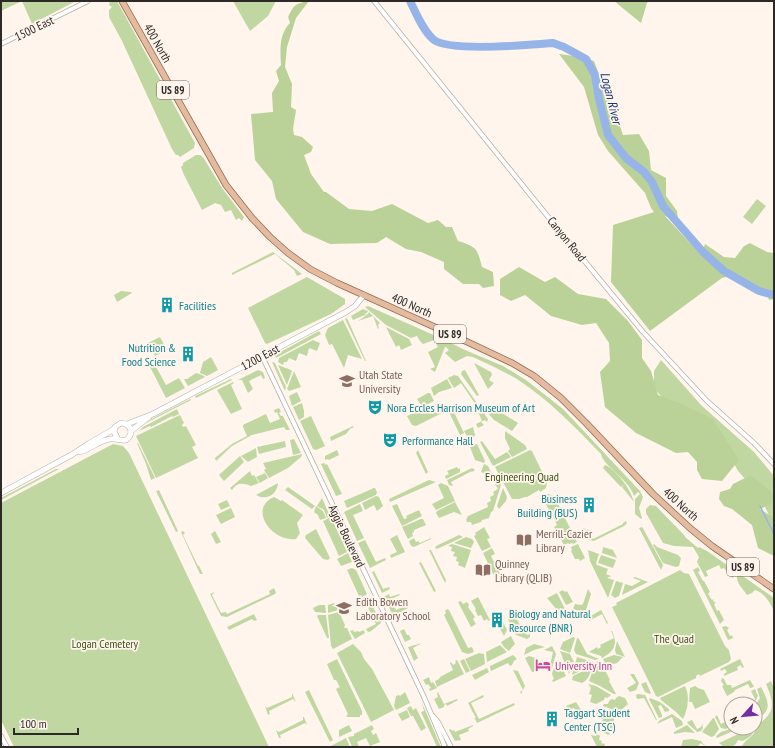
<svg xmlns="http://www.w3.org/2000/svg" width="775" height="748" viewBox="0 0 775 748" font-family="'PT Sans Narrow',sans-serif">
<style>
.green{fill:#c1d7a1}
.forest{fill:#bad297}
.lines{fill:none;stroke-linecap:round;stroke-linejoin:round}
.stream{stroke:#97b4e8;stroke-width:1.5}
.river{stroke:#97b4e8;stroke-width:8}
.tertiary-casing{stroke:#b8aea7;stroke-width:5.5}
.secondary-casing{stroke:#b8aea7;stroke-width:6}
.primary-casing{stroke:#986a4c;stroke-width:7}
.tertiary{stroke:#fff;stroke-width:4}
.secondary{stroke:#fff;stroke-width:5}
.primary{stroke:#e3bba0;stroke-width:5.5}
.labels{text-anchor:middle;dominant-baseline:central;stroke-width:3.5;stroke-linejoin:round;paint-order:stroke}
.shield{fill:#fff5ed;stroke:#6c6662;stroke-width:1}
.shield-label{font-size:11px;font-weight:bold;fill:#2d2926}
.street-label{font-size:12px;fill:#2d2926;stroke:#fff5ed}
.culture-label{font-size:12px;fill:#0d838f;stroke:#fff5ed;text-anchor:start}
.education-label{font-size:12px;fill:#785e54;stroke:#fff5ed;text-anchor:start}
.park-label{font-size:12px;fill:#3d5113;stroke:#fff5ed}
.hotel-label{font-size:12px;fill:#b23c85;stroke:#fff5ed;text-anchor:start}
.water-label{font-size:13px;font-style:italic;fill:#193876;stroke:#fff5ed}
</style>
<rect width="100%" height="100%" fill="#fff5ed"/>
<g class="green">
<path d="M1 1H22L1 11Z"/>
<path d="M22 1H76L32 24Z"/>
<path d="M110 1H117L118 3 195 143 194 148 180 157 178 155H176L172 149 122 41 109 17V10L112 7 109 5Z"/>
<path d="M233 1H276L268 16 250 31Z"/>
<path d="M200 155 203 157 222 188 241 213 244 217 242 221 239 218 236 220 231 210 225 212 221 205 215 203 202 210 184 175 181 167 183 165V163L196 155Z"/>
<path d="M757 199 766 206 752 224 743 217Z"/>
<path d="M273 252 302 274 297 276 294 270 275 254 232 275V273Z"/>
<path d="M307 277 345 299V304L331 314 267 344 265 343 248 308Z"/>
<path d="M121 291 131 292 132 293 117 302 114 295Z"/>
<path d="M368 306 445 340 465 350 503 366 526 380 563 409 640 491 643 497 639 508 642 518 641 519 635 514V499L640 494 638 492 634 496C629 479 603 466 601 454 575 427 549 400 517 379 503 371 488 364 473 357L467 356 455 362 445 353 449 350 446 347H445L435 372 430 369 435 367 428 352 438 347 434 340 423 344 420 341 417 336 411 338 409 337 386 325 365 307Z"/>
<path d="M363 309 368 311 367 313 364 314H367L353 320 351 316Z"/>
<path d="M369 312 380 323 378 325 379 328 378 329 373 316 358 321 368 314Z"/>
<path d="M347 318 366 361H365L345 319Z"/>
<path d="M343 320 362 359 348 355 344 368 332 344 329 345 325 335 328 328Z"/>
<path d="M386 327 409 339 412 345 401 350 399 345 396 347Z"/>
<path d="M319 331 321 334 276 358 275 355Z"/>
<path d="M160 337 167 350 155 356 148 343Z"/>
<path d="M313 340 320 343 317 351 309 348 307 356 299 353 296 361 289 358 287 362H284L283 365 278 362 279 358Z"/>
<path d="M211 357 218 370 207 376 200 373 203 362Z"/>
<path d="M154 360 157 364 155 365 166 385 179 378 185 388 166 398 148 363Z"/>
<path d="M661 360 702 406 754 452 774 476V522L771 519 763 503 755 490 738 471 720 438 667 403 654 388V371Z"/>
<path d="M272 362 275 363 286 387 285 391Z"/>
<path d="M474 363 491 372 492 375 489 380 494 383 488 389Z"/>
<path d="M278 365 291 370 292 371 287 385Z"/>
<path d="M258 370 263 372 265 378 263 379 261 375 249 381 253 389 248 393 242 380H238Z"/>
<path d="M465 370 479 395 477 396 461 374 462 371Z"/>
<path d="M294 371 301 387 289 391 287 389Z"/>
<path d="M196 373 202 375 205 377 188 386 184 379H187Z"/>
<path d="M454 375 458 376 488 419 487 422 485 420 481 422 484 425 478 428 476 424 482 421 477 409 478 408 461 383 454 388 448 378Z"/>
<path d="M231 379 232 380 196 398 195 396Z"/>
<path d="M447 379 452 388 439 392 434 396 431 388Z"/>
<path d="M233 382 234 383 231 385 242 409 231 414 217 390Z"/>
<path d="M297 392 301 401 292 406 289 396Z"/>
<path d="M428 393H430L434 401 422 407 417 399Z"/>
<path d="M190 399 191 400 142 425 155 417Z"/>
<path d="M302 403 304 411V417L299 420 293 407Z"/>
<path d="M428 406 432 414 442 410V411L449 407 452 408 464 433 460 435 448 410 416 426 412 425 407 416Z"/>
<path d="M491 406 518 423 512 431 494 420 487 412Z"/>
<path d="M279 408 281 412 279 413 281 416H283L290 430H286L284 427 252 435 232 446 216 461 215 458 232 444 247 436 243 427V425L266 414 270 423 280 419 277 412 275 413 274 410Z"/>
<path d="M177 409 179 414 173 417 172 416 151 427 150 426 139 431 143 427Z"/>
<path d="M180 415 184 423 182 425 183 427 186 426 196 445 192 447 198 458 156 478 136 436Z"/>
<path d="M311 416 325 446 316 450 313 449 300 421Z"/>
<path d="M353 426 354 427 350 429 346 434 331 441 330 437Z"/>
<path d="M473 427 475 435 471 443 464 431Z"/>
<path d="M505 431 525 445 527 449 512 457 508 451 510 449 505 438Z"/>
<path d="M294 439 301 453 293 455 290 440Z"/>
<path d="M285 441 286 447 259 454 257 447Z"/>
<path d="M482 441 495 459 507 452 511 457 493 466 480 442Z"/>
<path d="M137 443H138L155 478 151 480 146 464Z"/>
<path d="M113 444 123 446 129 453 269 747H14L1 720V503Z"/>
<path d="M477 444 485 461 484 463 475 460 470 447Z"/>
<path d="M256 448 257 457 248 462 241 456Z"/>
<path d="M337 450 339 455 329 460 328 459 325 460V456Z"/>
<path d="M418 450 428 472 426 474 416 453Z"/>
<path d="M530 450 532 451 547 482 546 488 540 492 539 490 527 497H525L519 499H512L495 467Z"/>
<path d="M302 454 301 457 288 468 269 478 264 470 266 469 263 463Z"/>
<path d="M240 456 244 462 224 481 219 475Z"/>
<path d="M324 463 326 465 327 464 342 494 336 496 321 464Z"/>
<path d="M484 464 488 466 491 472 486 474 481 472Z"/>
<path d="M605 465C617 470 631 490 634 502L622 487 625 484 621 487 603 468Z"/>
<path d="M457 467 458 469 460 468V472L446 479 445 476 449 474 447 471Z"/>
<path d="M472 468 475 470 472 472 470 471V472L451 482 453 486 449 485 447 480Z"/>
<path d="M56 469H59L1 500V498Z"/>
<path d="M250 471 252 476 254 475 259 483 251 486C243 483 237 482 232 490L230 488Z"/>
<path d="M265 473 268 478 260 483 256 477Z"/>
<path d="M497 479 501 485 493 511 491 512 489 518 482 520 481 522 472 525 471 522H467L466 520 468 516 488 507 487 503 491 501 490 497 494 495 493 492 498 489 495 484 498 482 495 483 494 481Z"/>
<path d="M429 480 436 482 390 502 389 499Z"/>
<path d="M278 483C277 495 266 501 256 495Z"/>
<path d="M441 483 448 486 455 501 436 510 432 504 444 498 438 485Z"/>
<path d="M288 487 315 506 312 509 285 490Z"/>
<path d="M374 488H375L377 492 376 495 347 508 344 501Z"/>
<path d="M503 488 507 497 506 501 499 509 497 506Z"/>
<path d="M159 490 178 531 176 532 156 491Z"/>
<path d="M548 494 554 496 560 508 551 513 543 499 541 500 540 498Z"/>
<path d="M376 496 379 497 383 506 377 511 374 505 365 510 362 503Z"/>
<path d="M274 497 281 501 282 500 303 515 297 523 300 533 296 539C271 542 248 508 274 497Z"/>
<path d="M322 498 330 516 327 518 324 510 317 506Z"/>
<path d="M227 500 230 506 221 510 218 504Z"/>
<path d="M455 502 462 515 454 512 439 518 436 513 437 511Z"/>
<path d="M360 504 363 511 353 515 364 538 357 541 344 512Z"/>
<path d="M397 504 404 519 407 518 406 516 419 510 422 516 402 526 392 506Z"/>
<path d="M650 505 656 506 685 536V537L698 548 699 547 707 551 774 598V611C770 603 765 593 755 590L752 593 747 595C743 589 736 583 737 576L735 575 732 578 731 576 729 577V573L727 572 724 568 721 569 719 565 706 571 708 576 705 577 697 562 699 557 693 547 674 546 663 543 646 513V509Z"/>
<path d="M316 506 323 511 326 518 320 520 318 515 314 512Z"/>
<path d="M231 508 235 517 221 524 216 515Z"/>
<path d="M561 510 577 542 573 544 572 543 569 544 568 543 564 545 554 527 557 525 552 514Z"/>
<path d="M331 517 347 552 339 556 323 521Z"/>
<path d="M421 519H423L426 525 414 530V532L412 533 413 536 408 539 402 527Z"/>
<path d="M626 521 627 523 624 526 594 541 589 540 583 529 584 528 586 531 588 529 593 539 623 524V523Z"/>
<path d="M640 523 663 565 661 570 639 528 642 527Z"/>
<path d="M484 527 490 538 487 539 491 547 482 551 474 536 476 535 475 533Z"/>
<path d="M316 529 330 558 328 560 323 559 305 538 306 535Z"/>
<path d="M183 531 185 533 183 535 198 566 201 565 199 566 203 574H205H200L181 532Z"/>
<path d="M215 531 221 542 216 544 211 534Z"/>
<path d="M397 535 405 552 391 558 390 555 397 552 390 539Z"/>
<path d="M459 535 463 537 437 549 435 548 436 546Z"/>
<path d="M466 537 472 539 474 542 471 548 454 543Z"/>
<path d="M414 538 416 542 418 541 420 543 431 538V539L414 547 411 546 409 541Z"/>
<path d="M365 540 376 562 385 558 386 560 370 568 358 543Z"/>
<path d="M452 544 471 550 465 568 458 565 459 562 456 561 457 557 453 556 455 552 451 551 452 547 448 546Z"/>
<path d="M578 544 585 558 580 561 579 559H575L571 551 572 550 571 547Z"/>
<path d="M654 544 657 547 678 555 681 558 679 566 676 567 663 563 653 545Z"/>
<path d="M603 547 613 550 617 558 602 553Z"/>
<path d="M492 548 495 554 491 556 500 574 496 575 493 574 483 553Z"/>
<path d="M429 550H431L446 580 445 583Z"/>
<path d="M588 550 599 554 596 563 597 565 608 569 606 574 611 576 607 578 614 580 608 598 590 561Z"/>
<path d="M348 553 352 562 341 566 337 559Z"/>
<path d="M601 555 616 560 613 568 598 563Z"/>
<path d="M421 562 436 591 434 592 419 563Z"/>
<path d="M698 567 700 571 698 572 703 581H704L710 592 708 594 712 600 714 599 713 601 716 603 714 604 717 611 719 610 724 620 720 624 693 570Z"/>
<path d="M352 568 356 570 367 594 362 597 361 595 359 596 347 570Z"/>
<path d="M680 570 684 573 689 574 725 646 729 650 731 659 729 662 700 676 699 674 696 676V678L658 697 656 696 612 607 617 605 616 603Z"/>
<path d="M374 571 383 589 389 587 390 589 382 593 372 572Z"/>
<path d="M635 577 648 582 622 595 625 584 632 586 641 581 633 578Z"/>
<path d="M616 581 623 583 619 596 615 598 611 595Z"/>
<path d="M274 588 276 593 275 594 227 617 221 616 210 594 215 592 212 595 221 613 226 612 227 614 270 594 269 591Z"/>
<path d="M588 589 591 594 585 613 573 609 575 604 581 605 583 604Z"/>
<path d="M563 590 565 592 567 591 573 602 566 605 559 592Z"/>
<path d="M557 593 566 611 555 616 552 613 557 610 547 598Z"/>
<path d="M389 594 390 597 399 594 400 595 391 599 393 603 388 606 384 597Z"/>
<path d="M478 597 490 620 488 621 487 619 484 621 481 615 478 616 475 610 476 609 471 601Z"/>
<path d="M369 599 377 615 373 618 365 601Z"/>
<path d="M461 601 463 604 467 602 469 605 468 607 475 617 473 619 476 624 471 627 458 602Z"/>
<path d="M334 603 338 610 328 613V605Z"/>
<path d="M319 605H325L326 613 315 612 313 608Z"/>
<path d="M407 605 408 608 393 616 389 607 394 606 396 610Z"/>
<path d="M447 609 449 610 468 648 472 647 474 652 468 654 462 652 444 615 446 613 445 611Z"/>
<path d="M601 610 608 623 607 624 602 614 589 621V617Z"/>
<path d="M339 612 345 625 344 628H347L352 639 333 649 331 646 328 615Z"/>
<path d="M521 612 515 616 525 634 526 633 527 635 530 634V637L527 639 516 635 508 619Z"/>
<path d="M254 614 257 620 254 621 252 619 229 630 227 627Z"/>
<path d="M318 615H326L329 638H327L317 616Z"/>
<path d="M379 617 381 623C376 626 374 630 369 632L367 631 366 629 376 624 374 620Z"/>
<path d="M503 622 507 630 504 636 498 625Z"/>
<path d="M726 626 729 628 727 630 730 636 732 635 733 638 728 640 722 627Z"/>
<path d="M404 629 407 635H409L411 639 405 642 400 631Z"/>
<path d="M353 630 354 632 358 631 359 632 364 630 365 633 355 639 350 631Z"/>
<path d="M611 631H612C618 644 615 651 602 658L601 656 589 652 597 647 598 649 601 647 600 645 614 638Z"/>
<path d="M511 636 515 644 512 647 509 651 504 647 501 642Z"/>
<path d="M573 637 575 638 570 653 560 649 563 642Z"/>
<path d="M577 638 579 639 587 654 599 659 595 660 576 654 574 650Z"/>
<path d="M617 641 625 657 616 654 615 650Z"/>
<path d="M422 643 413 648 418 658 414 661 408 647Z"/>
<path d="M353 644 361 652 364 659 372 669 394 710 371 722 337 653Z"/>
<path d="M534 644 545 647 534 650 524 655 526 648Z"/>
<path d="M500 645 507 652 487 662 486 652Z"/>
<path d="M552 646 556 654 551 671 549 670 553 652 544 650Z"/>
<path d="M560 651 570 654 574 662 569 674Z"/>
<path d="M479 653 484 654 485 664 471 671 465 659Z"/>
<path d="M513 655 517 659 514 661 512 665 510 666 508 663 491 671 490 668V666Z"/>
<path d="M614 655 623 657 617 663 606 666 603 659Z"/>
<path d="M529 656 539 659 534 672H532L525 658Z"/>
<path d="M577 657 594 662 593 665 572 675Z"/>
<path d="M337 659 362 711V715H360V717H347L346 716 348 714 336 689 340 687 336 680H334L327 664Z"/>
<path d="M464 659 470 671 466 673 460 661Z"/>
<path d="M740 659 744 667 742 668 741 665 737 667 738 670 724 676V674L727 672 725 669 721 671 720 669Z"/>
<path d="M457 660 464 674 437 687 435 681 439 679 440 677 453 670 450 663 451 662 453 665 456 663 455 661Z"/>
<path d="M556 660 559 661 566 676 553 682 552 680 554 679 552 674Z"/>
<path d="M600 660 610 680 609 681 616 694H614L600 686 589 681 596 662Z"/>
<path d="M591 667 592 668C590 674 588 680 582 683L572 680 573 676Z"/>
<path d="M487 668 489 672 475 680 472 675Z"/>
<path d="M513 670 518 671 525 686 521 694 520 692 523 690Z"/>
<path d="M630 674H634L639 683 636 690 630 692 627 688 636 683Z"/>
<path d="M429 677 431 683 433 682 437 688 430 691 429 689 431 688 428 684 426 685 423 680Z"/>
<path d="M722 678 724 679 727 685H731L732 688 750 680 754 687 750 688 748 684 735 690 734 692 727 696 722 686 724 685 721 681Z"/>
<path d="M771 681 774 688V747H734L742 746C746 738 756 737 755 726 775 714 775 705 766 684Z"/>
<path d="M646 682 651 693 650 694 645 692 641 684Z"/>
<path d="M588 684 596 686 611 695 610 696 607 698 605 697 604 700 596 704 590 702 592 695 589 694 591 688Z"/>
<path d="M685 686C690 695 688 710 683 719L676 712 661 700 660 698Z"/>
<path d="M695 686 698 688 704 690 710 702 695 709 692 702H689L690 688Z"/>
<path d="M761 687C769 702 773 711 755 720V706L760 698 757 689Z"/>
<path d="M755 689 758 696 754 704H734L747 699 750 702H753L755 699 751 691Z"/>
<path d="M309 690 333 740 330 742 305 692Z"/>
<path d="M405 692 410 703 396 710 394 706 396 696 399 695 400 696Z"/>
<path d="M438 692 444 704 457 699 458 700 447 706 446 704 444 705V707L439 709 434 699 438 697 437 693Z"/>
<path d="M292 693 296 702 293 699 269 711 270 714 268 715 265 706 267 708 292 697Z"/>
<path d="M637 694 645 695 657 720H656L644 698 637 699 636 696Z"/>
<path d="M483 695 484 697 471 703 479 719 514 703 515 705 477 723 475 719H473L476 718 468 703Z"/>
<path d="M619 696 625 698 628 704 619 712 603 706 604 704H608L609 701 612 699 615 700 616 698Z"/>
<path d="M650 698 660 702 669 709V711L665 712 661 705 658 706 662 715V717L659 718 649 699Z"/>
<path d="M576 702 581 710 577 712 574 708 570 709H568L566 706Z"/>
<path d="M422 703 441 747H437L421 712 424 711Z"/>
<path d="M411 706 413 710 416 708 426 728 421 731 413 716H411L407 708Z"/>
<path d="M407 710 410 717 402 721 398 714Z"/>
<path d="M597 713 614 717V729L610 732 609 735 604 733 606 727 600 725 603 719 595 717Z"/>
<path d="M672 714 682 721 683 725 676 728 672 717 657 724 660 720Z"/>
<path d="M717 715 721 724 727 721 729 728 725 729 721 728 715 717Z"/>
<path d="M303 717H304L307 725 305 723 280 735 281 738H279L276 730 279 732 303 720Z"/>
<path d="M713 718H714L719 729 714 736 711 737 702 732Z"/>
<path d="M692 720 697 729 701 727 702 724 703 728 701 731 697 732C694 728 689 726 687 722Z"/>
<path d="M349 725 352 731 339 737V730Z"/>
<path d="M372 725 374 729 371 731 373 735 376 733 380 742 370 746 366 738 357 742 359 747H352L348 737 354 736V734Z"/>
<path d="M473 725V726L468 729 469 731 459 735 461 740 455 741 449 730 451 729 452 731 454 730 455 732Z"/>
<path d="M687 725 695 733 685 732 674 734V732Z"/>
<path d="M735 728H740L717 738 716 736 721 732 730 729 731 730Z"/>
<path d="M751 728H754C754 735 748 739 742 741L738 740 736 744 733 746 724 747 719 743Z"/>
<path d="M597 734 600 736 599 740 602 741 601 743 605 744 604 747H597L591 735 596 736Z"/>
<path d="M346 738 350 747H329Z"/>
<path d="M692 739 701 741 706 747 701 743 697 747H681L683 740Z"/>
</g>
<g class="forest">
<path d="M306 1H309L296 18 287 47 285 67 292 84 291 107 296 110 293 129 294 135 302 137 313 147 311 152 304 155 311 174 324 192H326L349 209 372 211 392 204 428 223 438 220 446 227H452L458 241C477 247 477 248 482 267L493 272 494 286 483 288 479 284H463L444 269V262L421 252 406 249 386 237 377 243 330 244 303 232 276 199 272 181 255 160 251 114 273 112 272 93 279 81 276 71 281 65C280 50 279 34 290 23L288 17C295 4 293 6 306 1Z"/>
<path d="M614 1H649L647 3 641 23Z"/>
<path d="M559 54 574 56 594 61C603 86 615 109 623 135L639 134 649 151 651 170 666 178V196L677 211 678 220 665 216 701 255 705 244 724 257 735 258 744 246 750 243 767 252 774 253V299L769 300 766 291 733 275 722 278 650 331 611 282 613 225 654 212 651 208 645 193 608 151 598 135 584 87Z"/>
<path d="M519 267 545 282 555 277 578 294 606 299 628 321 642 340V358L651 371 658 395 682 404 713 419 739 460 722 481 702 479 697 470V462L688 452 676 453 636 433 605 407 600 372 610 361 609 343 596 323 582 325 551 316 525 295 511 301 500 295V279Z"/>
<path d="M751 475 774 494 771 504 760 509 774 518V556L758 548 752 525 732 509 724 506 719 499 720 492 730 489 733 484Z"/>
</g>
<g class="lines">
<path class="stream" d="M760 506 772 530 774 536"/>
<path class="river" d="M410 1C416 13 423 31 434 40 451 52 530 45 553 43L564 47 586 59 595 75 599 99 608 135 626 158 644 172 652 182 663 206 703 252 724 271 759 291 774 295"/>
<g class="tertiary-casing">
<g id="tertiary">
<path d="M374 1 545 213 643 332 707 401 754 443 774 464"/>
<path d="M1 44 88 1"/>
<path d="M262 356 424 697 445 747"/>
<path d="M433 716 438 722 451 747"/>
<path d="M1 736 7 747"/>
</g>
</g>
<g class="secondary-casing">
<g id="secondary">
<path d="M127 424 153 414 346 312 355 306 364 295"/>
<path d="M131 431 149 417"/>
<path d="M80 452C90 449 101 440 110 439 116 438 120 441 126 440 134 434 132 424 121 423L115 427 114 432 118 439"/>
<path d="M1 493 73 454 88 444 114 429"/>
</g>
</g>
<g class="primary-casing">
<path id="primary" d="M122 1 226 185 252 218 270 237 288 253 310 269 337 283 459 338 512 363 534 376 561 398 587 424 653 494 691 529 712 546 774 589"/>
</g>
<use href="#tertiary" class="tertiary"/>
<use href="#secondary" class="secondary"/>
<use href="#primary" class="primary"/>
</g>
<defs>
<g id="building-bare" transform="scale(1.2)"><path d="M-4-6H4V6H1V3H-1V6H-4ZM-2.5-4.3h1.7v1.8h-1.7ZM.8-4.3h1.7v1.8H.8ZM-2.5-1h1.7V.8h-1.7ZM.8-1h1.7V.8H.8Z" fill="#0f9aa8" stroke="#fff5ed" stroke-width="2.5" paint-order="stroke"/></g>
<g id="university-bare" transform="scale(1.2)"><path d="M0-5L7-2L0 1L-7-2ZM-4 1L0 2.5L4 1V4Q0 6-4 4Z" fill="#8d6e63" stroke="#fff5ed" stroke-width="2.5" paint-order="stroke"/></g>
<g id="theatre-bare" transform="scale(1.2)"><path d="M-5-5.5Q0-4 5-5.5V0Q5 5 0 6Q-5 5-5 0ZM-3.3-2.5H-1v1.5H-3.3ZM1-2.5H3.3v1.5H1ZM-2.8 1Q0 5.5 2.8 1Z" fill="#0f9aa8" stroke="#fff5ed" stroke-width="2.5" paint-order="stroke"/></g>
<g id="library-bare" transform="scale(1.2)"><path d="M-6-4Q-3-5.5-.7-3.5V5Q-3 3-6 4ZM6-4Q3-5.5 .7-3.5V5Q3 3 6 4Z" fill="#8d6e63" stroke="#fff5ed" stroke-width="2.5" paint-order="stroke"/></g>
<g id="school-bare" transform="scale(1.2)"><path d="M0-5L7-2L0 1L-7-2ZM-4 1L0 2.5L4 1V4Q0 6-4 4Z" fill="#8d6e63" stroke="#fff5ed" stroke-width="2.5" paint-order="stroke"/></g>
<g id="hotel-bare" transform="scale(1.2)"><path d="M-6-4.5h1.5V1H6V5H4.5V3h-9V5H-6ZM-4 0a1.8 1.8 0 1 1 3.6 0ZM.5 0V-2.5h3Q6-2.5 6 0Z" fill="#d1479c" stroke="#fff5ed" stroke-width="2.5" paint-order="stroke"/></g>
</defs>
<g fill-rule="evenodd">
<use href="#building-bare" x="167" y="305"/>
<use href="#building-bare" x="188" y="354"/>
<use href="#university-bare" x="347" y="381"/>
<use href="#theatre-bare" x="375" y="407"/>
<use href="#theatre-bare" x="390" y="440"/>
<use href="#building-bare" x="589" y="505"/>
<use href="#library-bare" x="524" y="540"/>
<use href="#library-bare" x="483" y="570"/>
<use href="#school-bare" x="344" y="608"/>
<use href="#building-bare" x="497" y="620"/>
<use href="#hotel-bare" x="543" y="665"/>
<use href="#building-bare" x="552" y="719"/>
</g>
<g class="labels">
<g class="shield">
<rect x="157" y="81" width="32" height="18" rx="3"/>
<rect x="434" y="325" width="32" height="18" rx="3"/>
<rect x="727" y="558" width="32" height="18" rx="3"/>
</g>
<g class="shield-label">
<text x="173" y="90">US 89</text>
<text x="450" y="334">US 89</text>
<text x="743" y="567">US 89</text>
</g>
<g class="street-label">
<text transform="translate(34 28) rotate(-26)">1500 East</text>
<text transform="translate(158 43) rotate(60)">400 North</text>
<text transform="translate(567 239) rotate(51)">Canyon Road</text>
<text transform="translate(412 305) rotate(24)">400 North</text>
<text transform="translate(260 357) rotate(-28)">1200 East</text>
<text transform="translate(681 504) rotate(42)">400 North</text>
<text transform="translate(347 536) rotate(64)">Aggie Boulevard</text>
</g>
<g class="culture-label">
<text x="179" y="305">Facilities</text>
<text x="176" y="347" text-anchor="end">Nutrition &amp;<tspan x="176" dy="14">Food Science</tspan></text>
<text x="387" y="407">Nora Eccles Harrison Museum of Art</text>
<text x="402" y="440">Performance Hall</text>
<text x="577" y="498" text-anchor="end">Business<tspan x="577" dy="14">Building (BUS)</tspan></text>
<text x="509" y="613">Biology and Natural<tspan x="509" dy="14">Resource (BNR)</tspan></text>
<text x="564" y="712">Taggart Student<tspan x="564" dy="14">Center (TSC)</tspan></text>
</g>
<g class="education-label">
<text x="359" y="374">Utah State<tspan x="359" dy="14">University</tspan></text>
<text x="536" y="533">Merrill-Cazier<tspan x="536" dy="14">Library</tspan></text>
<text x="495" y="563">Quinney<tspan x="495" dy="14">Library (QLIB)</tspan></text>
<text x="356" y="601">Edith Bowen<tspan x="356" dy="14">Laboratory School</tspan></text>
</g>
<g class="park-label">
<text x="522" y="476">Engineering Quad</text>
<text x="674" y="638">The Quad</text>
<text x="105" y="643">Logan Cemetery</text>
</g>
<g class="hotel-label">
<text x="555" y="665">University Inn</text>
</g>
<g class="water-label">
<text transform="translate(611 98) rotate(76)">Logan River</text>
</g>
</g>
<rect width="775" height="748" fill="none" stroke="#2d2926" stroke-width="4"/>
<g transform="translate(743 716) rotate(243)"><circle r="19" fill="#fff5ed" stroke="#aba39d"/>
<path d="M0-3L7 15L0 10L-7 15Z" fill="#722fa3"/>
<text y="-6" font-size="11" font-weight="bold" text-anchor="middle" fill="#2d2926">N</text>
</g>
<path d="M14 728v6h64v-6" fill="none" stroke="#2d2926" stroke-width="2"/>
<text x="20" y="728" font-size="12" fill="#2d2926" stroke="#fff5ed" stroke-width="3" paint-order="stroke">100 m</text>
</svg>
